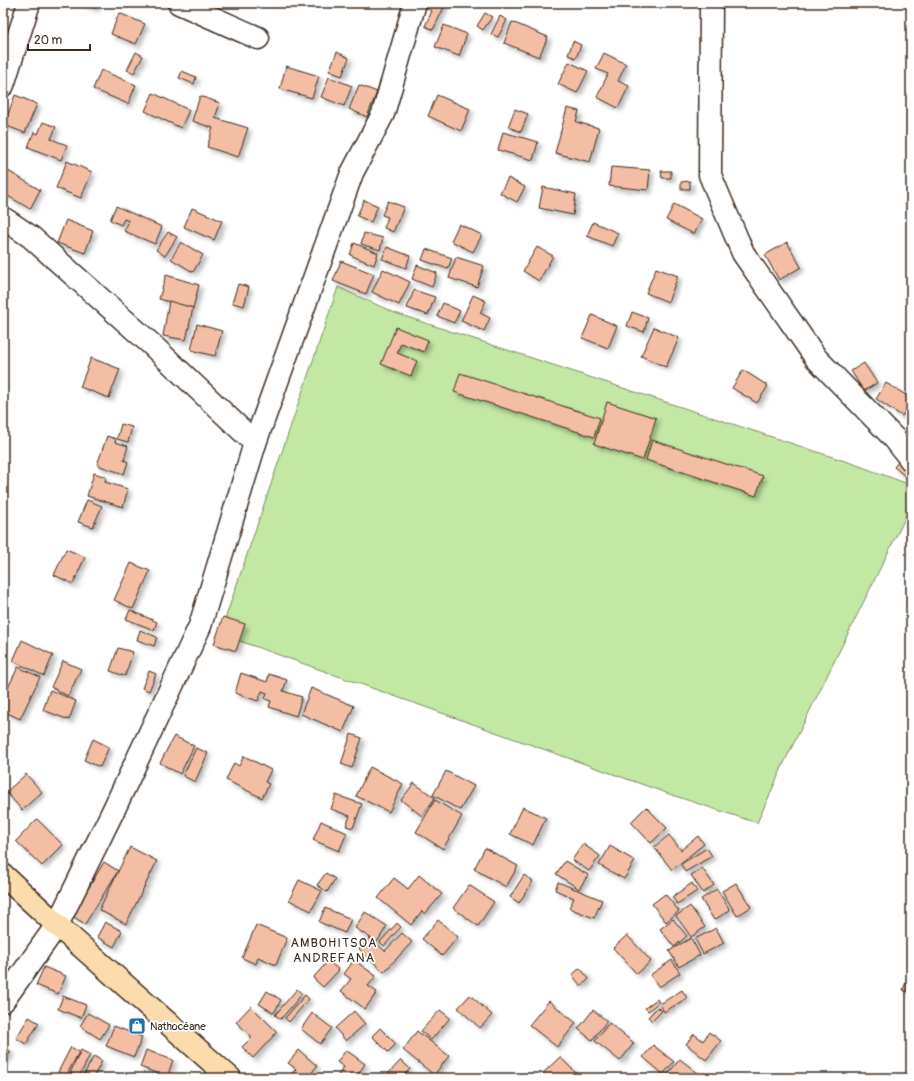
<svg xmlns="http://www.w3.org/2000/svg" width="914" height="1081" viewBox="0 0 914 1081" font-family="Pangolin,sans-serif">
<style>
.green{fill:#c2e8a3;stroke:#7e8960}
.building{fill:#f3bea4;stroke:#3b2a1e;filter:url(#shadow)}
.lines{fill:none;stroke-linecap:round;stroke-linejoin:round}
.minor-casing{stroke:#3b2a1e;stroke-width:25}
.major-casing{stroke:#3b2a1e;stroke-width:25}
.minor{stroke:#fff;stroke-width:22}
.major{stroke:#fcdcac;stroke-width:22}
.labels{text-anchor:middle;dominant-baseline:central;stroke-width:3.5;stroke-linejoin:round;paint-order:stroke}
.poi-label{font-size:11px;fill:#3b2a1e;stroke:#fff;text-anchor:start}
.quarter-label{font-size:13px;letter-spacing:1px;fill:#3b2a1e;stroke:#fff}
</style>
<defs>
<filter id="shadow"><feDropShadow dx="3.5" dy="3.5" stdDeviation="2" flood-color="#0004"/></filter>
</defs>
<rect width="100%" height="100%" fill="#fff"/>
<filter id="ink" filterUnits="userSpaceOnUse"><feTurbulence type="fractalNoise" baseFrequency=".025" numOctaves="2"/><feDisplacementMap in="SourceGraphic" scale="8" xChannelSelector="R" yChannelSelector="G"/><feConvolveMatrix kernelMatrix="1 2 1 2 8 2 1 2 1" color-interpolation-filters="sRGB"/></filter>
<g filter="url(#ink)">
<path class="green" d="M338 287 395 313 854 464 911 485V506L784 763 757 823 672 795 220 634Z"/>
<g class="building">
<path d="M79 3H97L96 8Z"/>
<path d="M428 3H446L433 30 425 26 432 11 426 8Z"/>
<path d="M119 13 145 24 136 44 111 34Z"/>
<path d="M485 13 492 17 483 30 477 26Z"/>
<path d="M500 16 507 20 498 37 491 34Z"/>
<path d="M512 22 548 37 539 57 504 43Z"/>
<path d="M444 25 467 34 459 56 435 47Z"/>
<path d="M3 30 13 36 3 50Z"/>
<path d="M573 41 581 45 576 58 568 55Z"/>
<path d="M136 52 143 56 134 73 127 70Z"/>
<path d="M337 52 349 58 342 76 329 71Z"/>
<path d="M604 53 626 64 618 81 629 86 618 108 597 97 608 74 596 69Z"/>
<path d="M569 62 588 71 577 93 558 84Z"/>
<path d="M286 66 319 76 312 98 280 89Z"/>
<path d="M101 70 136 85 128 104 93 89Z"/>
<path d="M182 71 196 77 194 84 179 78Z"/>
<path d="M329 77 352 86 344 106 321 97Z"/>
<path d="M359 85 377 92 367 117 349 109Z"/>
<path d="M153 93 189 110 181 128 145 111Z"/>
<path d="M15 95 37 104 25 133 4 125Z"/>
<path d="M437 95 470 109 461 131 428 116Z"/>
<path d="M200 96 220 103 215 118 248 128 238 157 207 147 213 128 192 121Z"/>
<path d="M567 108 579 111 576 122 599 128 590 162 555 153Z"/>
<path d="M515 109 528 114 521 132 508 127Z"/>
<path d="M43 122 56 127 51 139 67 145 61 160 28 147 34 132 38 134Z"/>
<path d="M503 132 538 142 533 160 498 150Z"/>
<path d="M67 161 92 172 81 198 56 188Z"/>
<path d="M611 167 650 170 648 190 609 186Z"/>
<path d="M3 168 40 190 30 209 3 193Z"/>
<path d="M661 171H671V178H662Z"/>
<path d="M508 178 525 187 517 202 500 193Z"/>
<path d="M690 181V189H681V182Z"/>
<path d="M543 187 576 194 573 215 539 208Z"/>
<path d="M364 200 378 206 371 222 357 216Z"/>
<path d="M388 201 404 207 393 232 384 228 388 217 382 215Z"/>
<path d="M674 204 702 219 694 234 666 220Z"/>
<path d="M116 206 162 227 155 244 124 231 129 221 124 219 121 225 110 220Z"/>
<path d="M192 208 222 221 214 240 184 227Z"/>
<path d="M66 220 93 231 85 253 57 243Z"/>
<path d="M593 222 618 233 612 246 587 236Z"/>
<path d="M459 224 482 235 473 252 451 241Z"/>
<path d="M168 232 177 237 165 256 156 250Z"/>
<path d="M364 233 383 238 380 250 361 244Z"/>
<path d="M181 242 203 255 193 272 171 259Z"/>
<path d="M787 242 801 267 779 280 765 255Z"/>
<path d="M354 243 378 253 374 265 350 255Z"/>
<path d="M387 247 410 256 406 268 382 259Z"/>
<path d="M537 247 553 256 539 281 523 271Z"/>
<path d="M426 249 452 258 448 269 422 260Z"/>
<path d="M456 257 484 266 477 287 449 278Z"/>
<path d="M341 261 374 274 366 294 333 281Z"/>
<path d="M417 265 437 273 432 287 412 279Z"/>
<path d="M656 268 678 276 668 302 646 293Z"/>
<path d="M383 269 410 282 399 305 372 292Z"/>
<path d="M166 275 199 285 193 308 159 299Z"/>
<path d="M238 284 249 287 244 306 232 303Z"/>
<path d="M414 290 435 297 428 315 407 308Z"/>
<path d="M473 295 486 301 480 313 490 318 484 331 461 321Z"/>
<path d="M169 301 193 308 186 340 163 336Z"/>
<path d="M443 303 460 311 454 323 437 316Z"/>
<path d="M632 312 648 318 644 332 627 326Z"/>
<path d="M592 315 617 326 608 348 582 338Z"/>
<path d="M197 324 222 331 215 356 191 350Z"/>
<path d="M396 327 428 340 424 352 401 343 397 353 417 361 411 376 381 364Z"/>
<path d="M654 327 679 338 666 367 641 356Z"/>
<path d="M91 358 120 369 109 398 80 387Z"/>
<path d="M864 363 877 383 864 391 851 371Z"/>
<path d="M743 370 768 386 757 403 732 388Z"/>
<path d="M460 373 600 418 594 437 454 392Z"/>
<path d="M886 383 911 398V402L902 416 876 399Z"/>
<path d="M607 402 656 418 643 460 594 444Z"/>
<path d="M121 424 132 427 128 442 117 439Z"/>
<path d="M107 436 116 439 115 442 128 446 124 460 128 462 124 474 97 465Z"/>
<path d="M652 440 763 476 756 496 646 460Z"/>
<path d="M901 458 911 466V481L894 467Z"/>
<path d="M94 473 106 477 105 482 128 489 123 507 87 496Z"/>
<path d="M87 500 102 506 93 527 78 522Z"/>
<path d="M66 549 85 557 73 584 54 575Z"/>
<path d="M131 563 150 571 133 609 114 600Z"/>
<path d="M130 610 157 622 154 630 126 619Z"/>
<path d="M223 617 245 624 236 651 214 644Z"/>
<path d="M140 630 157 637 154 646 137 640Z"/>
<path d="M22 640 53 655 44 676 13 661Z"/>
<path d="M118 648 133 652 125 676 110 671Z"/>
<path d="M63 661 81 669 68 696 51 687Z"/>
<path d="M18 667 40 677 20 719 3 711V698Z"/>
<path d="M149 671 156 674 149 691 142 688Z"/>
<path d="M241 673 267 682 269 674 287 680 283 691 302 697 296 716 269 707 271 701 265 699 267 693 262 691 258 701 235 693Z"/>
<path d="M311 688 354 706 343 732 301 714Z"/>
<path d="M50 690 76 701 69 720 43 710Z"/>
<path d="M351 734 362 738 352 768 341 764Z"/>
<path d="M174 736 194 746 180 774 160 763Z"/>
<path d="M93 739 109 747 100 767 84 760Z"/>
<path d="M196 748 208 753 195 782 183 776Z"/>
<path d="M244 756 271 770 265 782 269 784 262 798 226 780 234 763 239 766Z"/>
<path d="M370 767 403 784 389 812 356 796Z"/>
<path d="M446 771 474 786 460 810 433 795Z"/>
<path d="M26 774 42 792 22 810 6 792Z"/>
<path d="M414 783 435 798 422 816 401 800Z"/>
<path d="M336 795 362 804 353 828 346 826 350 816 331 809Z"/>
<path d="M435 800 462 816 443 849 416 832Z"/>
<path d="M523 807 546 818 533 845 510 834Z"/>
<path d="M646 807 667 828 651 843 631 822Z"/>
<path d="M37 819 63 845 42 866 16 841Z"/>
<path d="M321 821 347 833 339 851 313 840Z"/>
<path d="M669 835 681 850 698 836 704 844 672 870 654 847Z"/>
<path d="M583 844 600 856 589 871 572 860Z"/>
<path d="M610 846 635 861 624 879 599 865Z"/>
<path d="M130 847 157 861 126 924 99 910Z"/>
<path d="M485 848 518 866 506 887 474 869Z"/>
<path d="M707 848 712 856 685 872 681 864Z"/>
<path d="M565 861 588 875 579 889 556 874Z"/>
<path d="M104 862 118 871 85 924 72 916Z"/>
<path d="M702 868 714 885 703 893 691 875Z"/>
<path d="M326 873 335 879 327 892 317 885Z"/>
<path d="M419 875 442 894 425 914 422 911 411 925 378 898 394 878 408 889Z"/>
<path d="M524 875 533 881 519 903 510 897Z"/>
<path d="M299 880 322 891 311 911 289 900Z"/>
<path d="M558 882 602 900 594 918 569 908 574 898 555 890Z"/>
<path d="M692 883 697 891 677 904 672 897Z"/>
<path d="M736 883 751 907 737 916 722 891Z"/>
<path d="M469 885 494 902 478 926 453 908Z"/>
<path d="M717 889 730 910 714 920 701 899Z"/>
<path d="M665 894 679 911 666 922 652 904Z"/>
<path d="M690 906 705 927 691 937 676 916Z"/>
<path d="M325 908 351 919 345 933 319 922Z"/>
<path d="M365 912 387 926 377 942 355 928Z"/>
<path d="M673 919 687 936 674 947 660 929Z"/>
<path d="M438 920 458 937 442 956 422 939Z"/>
<path d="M105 922 122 931 114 947 97 937Z"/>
<path d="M397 923 401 927 384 946 380 942Z"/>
<path d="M256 925 287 938 276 965 258 957 256 964 242 958Z"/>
<path d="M716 928 724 943 703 954 695 939Z"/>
<path d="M402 933 412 942 384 972 359 949 370 938 385 951Z"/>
<path d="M627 935 651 961 637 974 613 948Z"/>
<path d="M691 938 700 955 679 967 669 951Z"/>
<path d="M354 960 376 976 368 986 377 992 365 1009 341 991 351 979 344 974Z"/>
<path d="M672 960 680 973 659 987 650 975Z"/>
<path d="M328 961 339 970 323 987 313 978Z"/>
<path d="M44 967 66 976 58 994 36 985Z"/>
<path d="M580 968 589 979 581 986 572 975Z"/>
<path d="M908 977 911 979V993L903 990Z"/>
<path d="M297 989 302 994 281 1019 275 1015Z"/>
<path d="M682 990 687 998 664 1012 660 1004Z"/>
<path d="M267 991 281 1000 274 1013 259 1004Z"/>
<path d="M305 995 309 999 289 1022 285 1018Z"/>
<path d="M470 995 492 1015 480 1028 458 1008Z"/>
<path d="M63 996 86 1005 81 1018 58 1009Z"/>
<path d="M657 999 659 1002 648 1011 645 1008Z"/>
<path d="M549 1001 576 1023 557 1047 529 1025Z"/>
<path d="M251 1006 277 1032 253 1058 242 1047 252 1037 236 1022Z"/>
<path d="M658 1007 662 1011 652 1021 648 1017Z"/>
<path d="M440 1010 450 1018 431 1040 421 1031Z"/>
<path d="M593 1010 607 1021 592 1040 578 1029Z"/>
<path d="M354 1011 365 1024 346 1041 335 1028Z"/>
<path d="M88 1013 109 1025 100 1039 80 1026Z"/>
<path d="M312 1013 332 1028 320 1044 301 1029Z"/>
<path d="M29 1017 39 1023 26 1044 16 1038Z"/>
<path d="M609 1023 634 1043 620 1061 595 1041Z"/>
<path d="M114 1026 142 1037 134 1057 106 1046Z"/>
<path d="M380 1028 396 1044 388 1052 372 1036Z"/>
<path d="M417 1031 449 1056 434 1075 403 1050Z"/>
<path d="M709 1032 721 1041 706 1060 686 1044 694 1034 703 1041Z"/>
<path d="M653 1045 674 1062 663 1074 643 1057Z"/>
<path d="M3 1046 11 1052 3 1062Z"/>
<path d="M71 1047 79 1052 66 1076 58 1072Z"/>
<path d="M81 1050 90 1055 79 1077 70 1073Z"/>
<path d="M146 1050 173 1060 167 1077 140 1067Z"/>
<path d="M299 1050 317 1066 310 1075 307 1073 302 1078H288L296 1069 288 1063Z"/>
<path d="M346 1050 365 1064 357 1076 358 1078H342L338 1075 344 1067 337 1062Z"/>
<path d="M94 1056 102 1061 93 1078H82Z"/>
<path d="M560 1057 581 1078H548L543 1073Z"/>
<path d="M680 1059 704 1078H671L667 1075Z"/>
<path d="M401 1060 410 1069 401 1078H386L385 1077Z"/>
</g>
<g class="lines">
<g class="minor-casing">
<g id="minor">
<path d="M179 3 258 38"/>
<path d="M711 3 710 175 743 253 816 358 895 439 911 460"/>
<path d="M3 85 29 3"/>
<path d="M3 218 31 237 151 344 255 443"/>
<path d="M3 1001 57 925 115 807 200 626 255 443 352 173 383 114 415 3"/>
</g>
</g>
<g class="major-casing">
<path id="major" d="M3 875 57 925 230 1078"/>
</g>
<use href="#minor" class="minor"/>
<use href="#major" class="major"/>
</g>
</g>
<defs>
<g id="shop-square" transform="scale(0.9)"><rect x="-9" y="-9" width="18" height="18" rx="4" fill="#1f6fb2" stroke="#fff"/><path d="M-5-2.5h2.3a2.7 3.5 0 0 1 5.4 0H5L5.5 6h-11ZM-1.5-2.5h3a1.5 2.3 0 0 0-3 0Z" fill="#fff"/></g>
</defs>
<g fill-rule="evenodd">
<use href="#shop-square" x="137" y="1026"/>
</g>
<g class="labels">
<g class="poi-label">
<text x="150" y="1026">Nathocéane</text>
</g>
<g class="quarter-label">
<text x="334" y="943">AMBOHITSOA<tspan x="334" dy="15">ANDREFANA</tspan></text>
</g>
</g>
<rect width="914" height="1081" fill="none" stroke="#fff" stroke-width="16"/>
<rect x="8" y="8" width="898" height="1065" fill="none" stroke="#3b2a1e" stroke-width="1.5" filter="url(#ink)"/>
<path d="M28 44v6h62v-6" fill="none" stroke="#3b2a1e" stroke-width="2"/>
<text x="34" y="44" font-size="12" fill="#3b2a1e" stroke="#ffffff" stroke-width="3" paint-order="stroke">20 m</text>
</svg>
